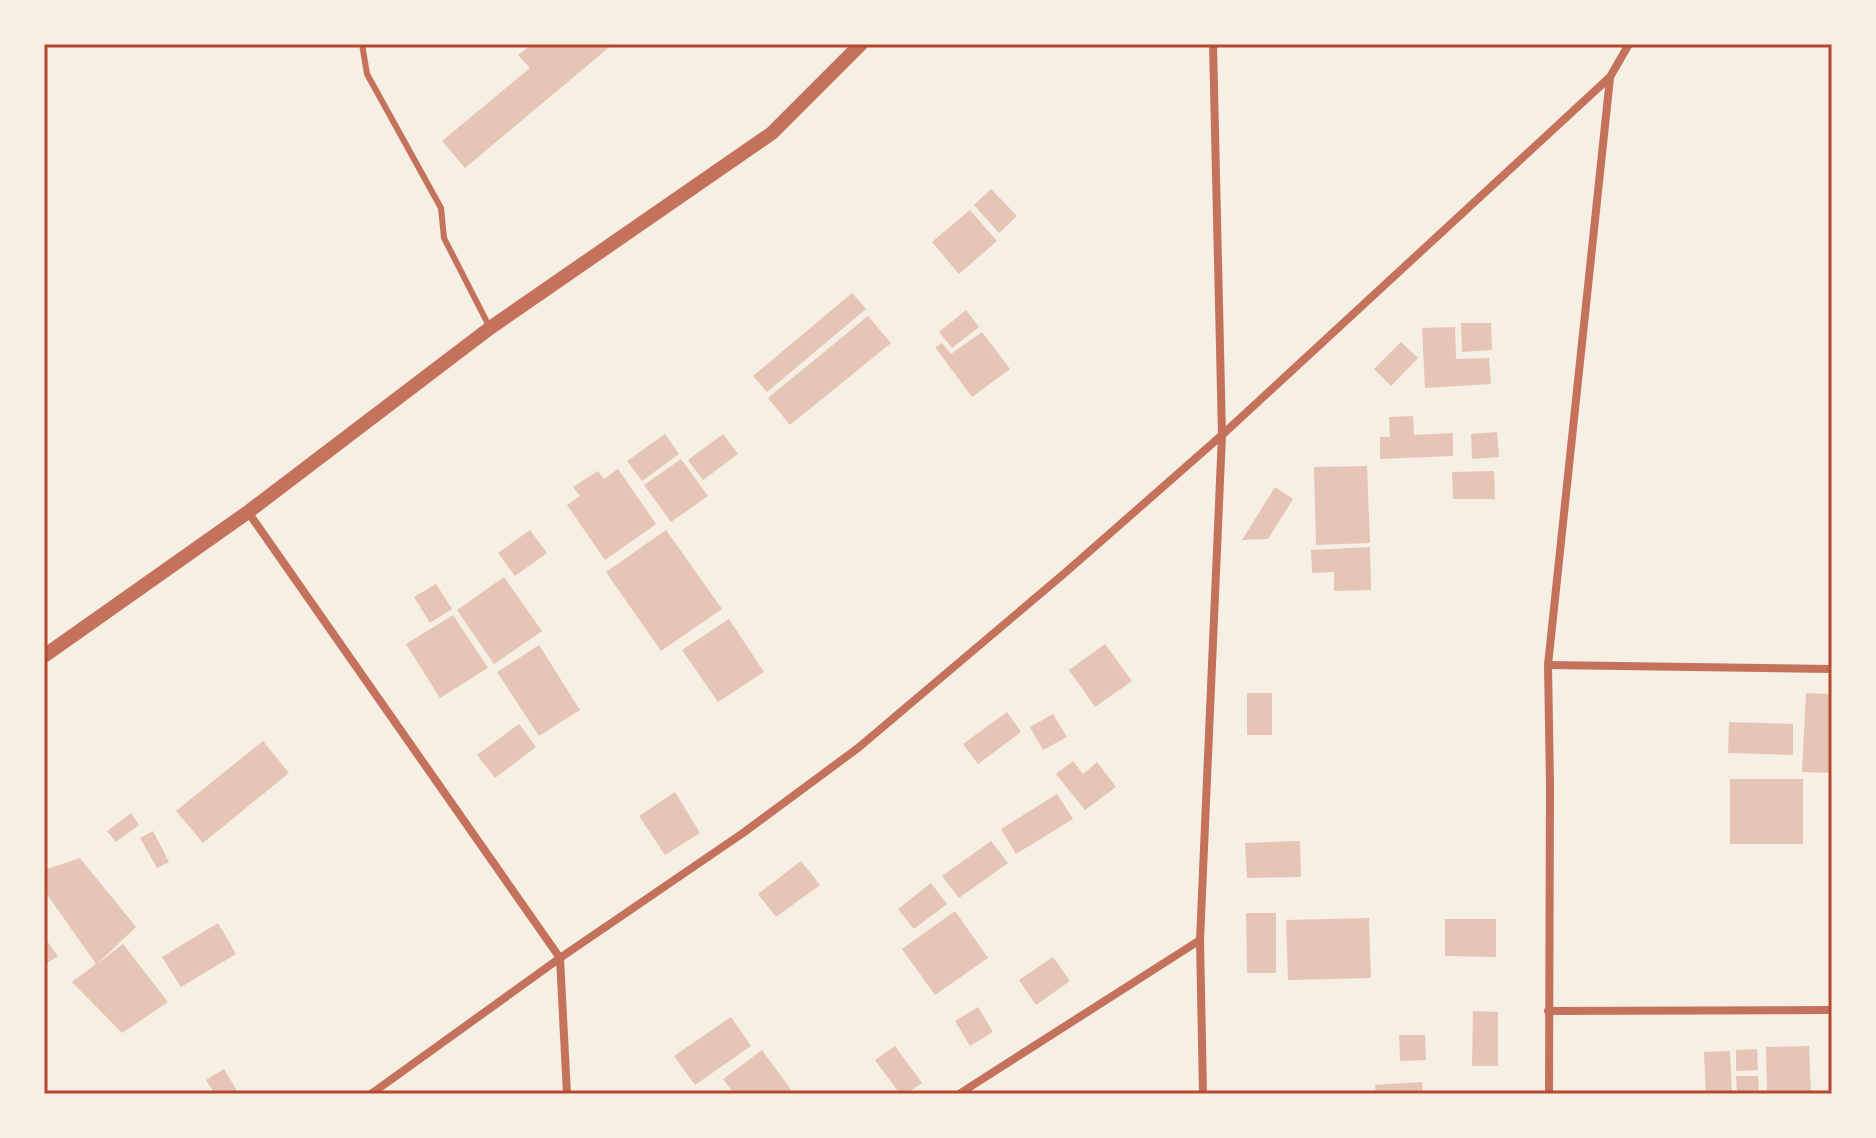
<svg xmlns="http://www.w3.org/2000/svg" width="1876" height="1138" viewBox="0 0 1876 1138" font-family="'PT Sans',sans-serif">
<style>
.building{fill:#e6c5b7}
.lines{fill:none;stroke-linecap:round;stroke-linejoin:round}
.service{stroke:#c5725c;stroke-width:6}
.minor{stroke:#c5725c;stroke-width:8}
.tertiary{stroke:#c5725c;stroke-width:14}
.neatline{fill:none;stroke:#b5482f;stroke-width:3}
</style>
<rect width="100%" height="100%" fill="#f6efe4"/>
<g class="building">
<path d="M532 44H613L465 168 442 141 530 68 518 55Z"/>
<path d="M991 189 1017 216 999 233 974 205Z"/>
<path d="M970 210 997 241 959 274 932 242Z"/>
<path d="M852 293 866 309 767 392 753 376Z"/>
<path d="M966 310 979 327 952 348 939 332Z"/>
<path d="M868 316 891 343 790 425 768 398Z"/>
<path d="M1461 323H1491L1492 350 1462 352Z"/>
<path d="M1455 327 1456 359 1489 358 1491 384 1425 388 1422 328Z"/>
<path d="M982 332 1010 369 972 397 935 347 942 343 951 354Z"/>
<path d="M1401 342 1418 358 1391 386 1374 369Z"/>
<path d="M1413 416 1414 435 1453 433V456L1380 459V437H1390L1389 417Z"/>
<path d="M1497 432 1499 457 1472 459 1471 434Z"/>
<path d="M665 434 679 454 642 481 627 461Z"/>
<path d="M723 434 738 454 703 480 688 460Z"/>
<path d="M681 459 708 496 671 522 644 485Z"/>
<path d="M1367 466 1370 543 1316 545 1314 467Z"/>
<path d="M618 469 656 524 605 560 567 505 580 496 573 487 598 471 604 479Z"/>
<path d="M1494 471 1495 499H1453L1452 472Z"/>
<path d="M1275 487 1293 499 1268 539 1242 540Z"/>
<path d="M530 530 547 553 515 576 498 553Z"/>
<path d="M666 530 722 609 661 651 606 572Z"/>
<path d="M1370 547 1371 590 1334 591V572L1312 573 1311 550Z"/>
<path d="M504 577 542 631 494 664 457 610Z"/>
<path d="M436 584 452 609 430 623 414 597Z"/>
<path d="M453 615 488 668 440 698 406 644Z"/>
<path d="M729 619 764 672 718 702 682 650Z"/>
<path d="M1105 644 1132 681 1095 707 1069 670Z"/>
<path d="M539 645 580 710 539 736 497 672Z"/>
<rect x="1247" y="693" width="25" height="42"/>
<path d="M1806 693 1832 694V773L1802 772Z"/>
<path d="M1007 712 1021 732 978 764 963 744Z"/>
<path d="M1053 714 1067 737 1043 750 1030 727Z"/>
<path d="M1729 722 1793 724V755L1728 753Z"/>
<path d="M519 724 536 747 495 778 477 755Z"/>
<path d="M263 741 289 773 203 843 176 811Z"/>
<path d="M1073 761 1083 774 1097 762 1116 787 1085 810 1056 774Z"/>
<rect x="1730" y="779" width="73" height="65"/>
<path d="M675 792 700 833 665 855 639 816Z"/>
<path d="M1057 794 1073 819 1016 854 1001 829Z"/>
<path d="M131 813 139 825 116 842 107 831Z"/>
<path d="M153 831 169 862 157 868 140 838Z"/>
<path d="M991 841 1008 863 959 898 942 876Z"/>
<path d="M1300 841 1301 877 1247 878 1245 843Z"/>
<path d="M80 858 136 927 97 964 123 944 168 1002 122 1033 72 982 96 964 44 890V870Z"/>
<path d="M801 861 820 885 776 917 758 894Z"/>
<path d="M931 883 947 904 914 929 898 909Z"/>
<path d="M955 911 988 958 935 995 902 949Z"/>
<path d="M1246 913H1276V973H1247Z"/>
<path d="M1369 918 1371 978 1288 980 1286 920Z"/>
<path d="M1445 919H1496V957L1445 956Z"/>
<path d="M218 923 236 954 181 987 162 957Z"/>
<path d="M44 937 58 956 44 965Z"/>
<path d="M1053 957 1070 981 1036 1005 1019 980Z"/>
<path d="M978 1007 993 1032 970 1046 955 1021Z"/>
<path d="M1473 1011 1498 1012V1066H1472Z"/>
<path d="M731 1017 751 1046 695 1085 674 1056Z"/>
<path d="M1399 1035H1425L1426 1060 1400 1061Z"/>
<path d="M895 1046 922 1083 906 1094H900L875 1060Z"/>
<path d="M1809 1046 1811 1094H1767L1766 1047Z"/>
<path d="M1757 1049 1758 1070 1736 1071V1050Z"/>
<path d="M762 1050 794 1094H734L723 1079Z"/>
<path d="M1730 1051 1732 1094H1706L1704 1052Z"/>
<path d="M224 1069 239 1094H215L206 1080Z"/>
<path d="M1736 1076H1758L1759 1094H1737Z"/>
<path d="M1422 1082 1423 1094H1376L1375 1085Z"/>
</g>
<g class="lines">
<path class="service" d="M362 44 367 74 441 208 444 238 489 326"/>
<g class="minor">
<path d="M248 512 560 958 567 1094"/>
<path d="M1548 665 1832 669"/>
<path d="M1548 1011 1832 1010"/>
<path d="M371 1094 560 958 743 833 858 748 1066 572 1222 435 1610 77 1629 44"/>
<path d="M959 1094 1200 940"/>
<path d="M1203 1094 1200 940 1222 435 1213 44"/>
<path d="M1549 1094 1550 785 1548 665 1610 78"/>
</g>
<path class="tertiary" d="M44 656 248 512 490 328 772 133 861 44"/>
</g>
<rect width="1876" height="1138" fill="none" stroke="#f6efe4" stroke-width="92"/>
<rect x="46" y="46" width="1784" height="1046" class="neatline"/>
</svg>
